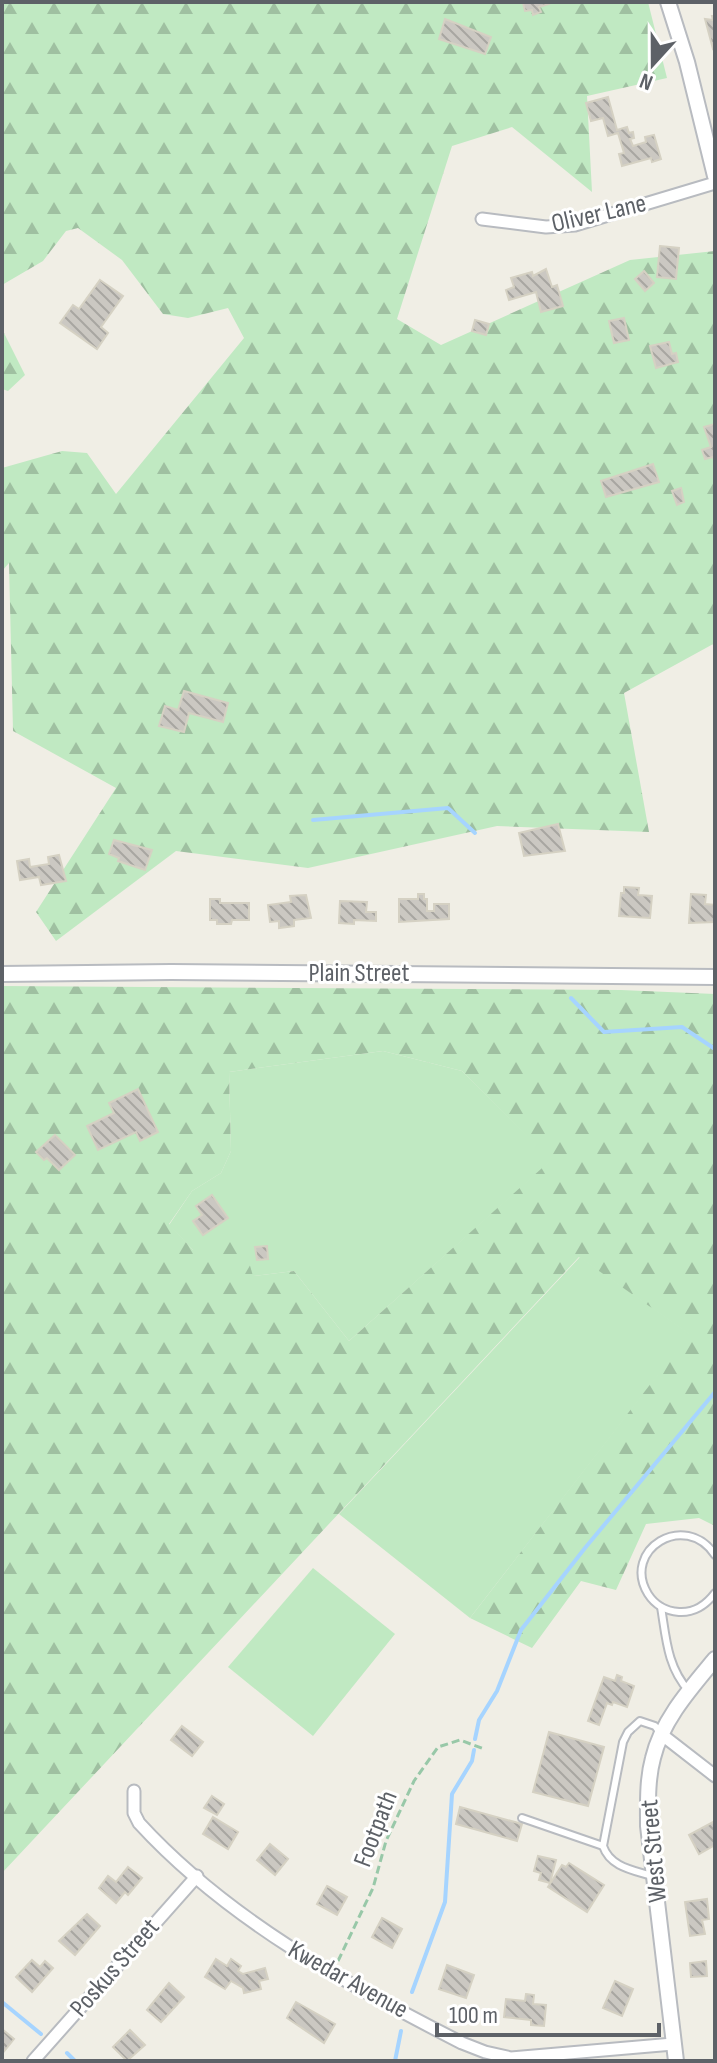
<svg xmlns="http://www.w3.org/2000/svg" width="717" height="2063" viewBox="0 0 717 2063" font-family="'Sofia Sans Condensed',sans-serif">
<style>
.green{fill:#c0e9c2}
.forest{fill:url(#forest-firs);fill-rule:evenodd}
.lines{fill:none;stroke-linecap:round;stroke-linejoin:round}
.stream{stroke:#a6d4ff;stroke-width:4}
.building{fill:url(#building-back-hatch);stroke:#d5d1c3;stroke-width:2}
.service-casing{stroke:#b8bbc0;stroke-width:10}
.minor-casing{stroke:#b8bbc0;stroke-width:15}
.tertiary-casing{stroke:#b8bbc0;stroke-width:18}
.path{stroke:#98c8a8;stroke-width:3;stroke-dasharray:8 4;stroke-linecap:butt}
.service{stroke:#fff;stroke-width:6}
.minor{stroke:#fff;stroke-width:11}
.tertiary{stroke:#fff;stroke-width:14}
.labels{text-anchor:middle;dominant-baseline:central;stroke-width:6;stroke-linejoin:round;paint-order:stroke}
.street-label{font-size:26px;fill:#5d6167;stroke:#fff}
</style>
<defs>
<pattern id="forest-firs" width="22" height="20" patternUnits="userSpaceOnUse" patternTransform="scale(2)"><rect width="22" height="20" fill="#c0e9c2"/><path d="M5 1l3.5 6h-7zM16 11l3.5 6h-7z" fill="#9fc0a1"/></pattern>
<pattern id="building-back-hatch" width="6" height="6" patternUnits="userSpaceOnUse" patternTransform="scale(2)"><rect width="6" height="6" fill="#cbc8c2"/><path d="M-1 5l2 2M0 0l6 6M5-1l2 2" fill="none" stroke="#a8a6a1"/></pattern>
</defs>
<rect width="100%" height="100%" fill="#f0eee5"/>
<g class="green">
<path d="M383 1051 462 1071 552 1160 349 1341 294 1271 253 1276 193 1250 169 1225 192 1191 221 1173 231 1151 229 1072Z"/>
<path d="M580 1257 690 1334 470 1618 339 1514Z"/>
<path d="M313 1568 395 1634 313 1736 228 1667Z"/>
</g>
<g class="forest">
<path d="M2 2H648L667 78 587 96 592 192 512 127 452 146 397 319 441 345 630 260 715 251V643L624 693 649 832 497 826 308 868 176 851 56 941 36 912 116 788 13 731 9 563 2 571V468L62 451 87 453 116 494 244 338 228 308 188 318 163 314 122 260 78 228 66 231 43 261 2 285Z"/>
<path d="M2 329 25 375 8 391 2 389Z"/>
<path d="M2 986 621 990 715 994V1526L699 1518 646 1524 616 1590 581 1581 532 1648 470 1618 689 1334 579 1257 2 1873ZM383 1051 462 1071 551 1160 349 1341 294 1271 253 1276 238 1224 193 1250 169 1224 192 1191 221 1173 231 1151 229 1072Z"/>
</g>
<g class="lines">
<g class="stream">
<path d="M313 820 448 808 475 833"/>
<path d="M571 998 604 1032 682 1027 715 1049"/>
<path d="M475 1739 479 1720 497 1691 521 1630 585 1548 715 1392"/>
<path d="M412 1992 445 1902 452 1794 472 1761 474 1750"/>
<path d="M2 2002 41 2034"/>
<path d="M67 2053 75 2061"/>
<path d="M395 2061 401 2031"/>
</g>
</g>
<g class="building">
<path d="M527 2H548L549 4 539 7 541 12 533 15 532 10 525 11 523 3Z"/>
<path d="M712 16H715V48L713 49 705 19 713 20Z"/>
<path d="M445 19 491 37 485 54 439 39Z"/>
<path d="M608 97 617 130 627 127 629 133 633 132 634 138 630 139 633 146 646 142 645 137 654 135 661 159 652 162 651 158 622 166 619 154 624 153 618 133 608 136 603 118 591 121 586 103Z"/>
<path d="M660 246 679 248 676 279 657 277Z"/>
<path d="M546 269 552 287 557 285 563 306 541 312 536 292 509 300 506 290 514 287 511 278 532 272 533 276Z"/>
<path d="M644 271 654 283 645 291 635 279Z"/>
<path d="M100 280 123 296 101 327 108 333 97 349 60 323 73 305 79 309Z"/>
<path d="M624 318 629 340 614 343 609 321Z"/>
<path d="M475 320 489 324 486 335 472 331Z"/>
<path d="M669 342 672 354 676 353 678 362 656 368 650 346Z"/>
<path d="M715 424V462L713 457 705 459 702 450 711 447 704 427Z"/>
<path d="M653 464 659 482 606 497 601 481Z"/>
<path d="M681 488 684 502 677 505 672 491Z"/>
<path d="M184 691 228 703 223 722 189 713 184 732 159 726 165 706 178 710Z"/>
<path d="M558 824 565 851 524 856 519 833Z"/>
<path d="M114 840 152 850 145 870 118 861 119 858 109 854Z"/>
<path d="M59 855 66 881 41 885 39 877 20 880 17 861 29 859 30 867 49 864 48 857Z"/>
<path d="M624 887 639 888 638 895 652 896 650 918 619 916 621 893H624Z"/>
<path d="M418 894H424V899H427V911H434V904H449V919L399 922V899H418Z"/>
<path d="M691 894 706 895 705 904 715 905V922L689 923Z"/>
<path d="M306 895 311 918 294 920V926L279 928V921L270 922 268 905 291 902 290 896Z"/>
<path d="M210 899H220V903H249V920H232L231 924H217V920H210Z"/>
<path d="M340 901 367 902 366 912H376V921L354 920V924L339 923Z"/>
<path d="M138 1089 158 1132 140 1141 136 1132 98 1150 87 1126 114 1113 109 1103Z"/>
<path d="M55 1135 75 1155 59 1170 47 1158 44 1160 36 1152Z"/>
<path d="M212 1195 228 1218 203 1235 193 1221 202 1215 196 1206Z"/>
<path d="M267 1246 268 1259 257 1260 255 1247Z"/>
<path d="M617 1675 622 1677 621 1681 634 1686 627 1707 613 1702 612 1705 607 1703 599 1725 588 1721 604 1677 615 1681Z"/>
<path d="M182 1726 203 1742 192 1756 171 1740Z"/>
<path d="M549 1732 604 1747 588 1806 533 1792Z"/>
<path d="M212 1796 224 1804 217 1815 204 1808Z"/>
<path d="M460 1807 522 1824 517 1841 456 1824Z"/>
<path d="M213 1817 238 1832 228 1849 203 1834Z"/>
<path d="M715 1821V1845L699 1854 689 1835Z"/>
<path d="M270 1844 288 1859 275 1875 257 1860Z"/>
<path d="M538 1856 556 1860 550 1883 539 1880 541 1873 534 1871Z"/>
<path d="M569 1863 604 1885 587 1912 548 1887 562 1865 566 1867Z"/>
<path d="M128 1867 142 1878 128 1895 125 1892 116 1903 99 1888 108 1876 116 1882Z"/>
<path d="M327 1886 347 1897 337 1915 317 1904Z"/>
<path d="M707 1899 709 1919 702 1920 705 1934 690 1936 685 1902Z"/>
<path d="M87 1914 100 1926 75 1955 59 1941Z"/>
<path d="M382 1918 402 1929 392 1948 372 1937Z"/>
<path d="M216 1959 227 1966 231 1959 241 1966 238 1971 243 1974 265 1968 268 1979 259 1981 261 1989 244 1993 243 1988 231 1981 225 1989 205 1977Z"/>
<path d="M32 1960 40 1967 45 1961 53 1968 32 1992 16 1977Z"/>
<path d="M706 1961 707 1976 691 1977 690 1963Z"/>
<path d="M447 1965 474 1975 466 1998 439 1989Z"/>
<path d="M615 1981 633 1989 622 2016 603 2008Z"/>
<path d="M169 1983 184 1997 161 2022 147 2010Z"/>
<path d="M526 1994 534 1995 533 2004 546 2005 544 2026 531 2025V2020L504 2017 506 1999 525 2001Z"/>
<path d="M296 2002 335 2024 324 2043 287 2018Z"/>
<path d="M2 2029 14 2039 2 2054Z"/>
<path d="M130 2030 145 2045 127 2061 113 2047Z"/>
</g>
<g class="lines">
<g class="service-casing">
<g id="service">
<path d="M715 1555C685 1510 621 1550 648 1594 655 1605 666 1611 679 1612 695 1613 706 1605 715 1593"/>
<path d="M661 1607C666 1637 667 1667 689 1691"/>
<path d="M522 1818 603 1846"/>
<path d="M652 1876C633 1870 610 1867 603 1846L623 1742 628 1732 640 1721 655 1726 661 1734"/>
</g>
</g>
<g class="minor-casing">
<g id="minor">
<path d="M482 219 546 227 575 225 715 183"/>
<path d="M661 1734 715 1776"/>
<path d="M134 1791V1813L139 1823C228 1920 346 1984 462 2043L485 2052 511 2058 673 2044"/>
<path d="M33 2061 197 1876"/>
</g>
</g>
<g class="tertiary-casing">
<g id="tertiary">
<path d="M668 2 687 62 715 176"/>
<path d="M2 974 171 972 715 977"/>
<path d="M676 2061 648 1826C648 1804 647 1780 653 1758 662 1720 691 1688 715 1659"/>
</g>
</g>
<path class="path" d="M338 1961 373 1888 386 1841 414 1781 438 1747 460 1740 484 1749"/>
<use href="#service" class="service"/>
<use href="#minor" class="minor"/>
<use href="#tertiary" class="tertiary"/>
</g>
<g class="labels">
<g class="street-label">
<text transform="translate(599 214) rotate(-13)">Oliver Lane</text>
<text x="359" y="973">Plain Street</text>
<text transform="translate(376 1829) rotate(-69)">Footpath</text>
<text transform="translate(654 1851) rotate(-95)">West Street</text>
<text transform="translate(115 1968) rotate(-49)">Poskus Street</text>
<text transform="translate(348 1980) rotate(29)">Kwedar Avenue</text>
</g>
</g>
<rect width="717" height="2063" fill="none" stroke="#5d6167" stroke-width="8"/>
<g transform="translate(653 64) rotate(201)" stroke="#ffffff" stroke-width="6" paint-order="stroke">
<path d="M0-6L14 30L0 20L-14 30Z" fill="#5d6167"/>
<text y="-12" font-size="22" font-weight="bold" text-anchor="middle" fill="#5d6167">N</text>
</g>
<path d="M437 2023v12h222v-12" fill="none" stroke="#5d6167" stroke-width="4"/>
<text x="449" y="2023" font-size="24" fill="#5d6167" stroke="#ffffff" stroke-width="6" paint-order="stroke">100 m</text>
</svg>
